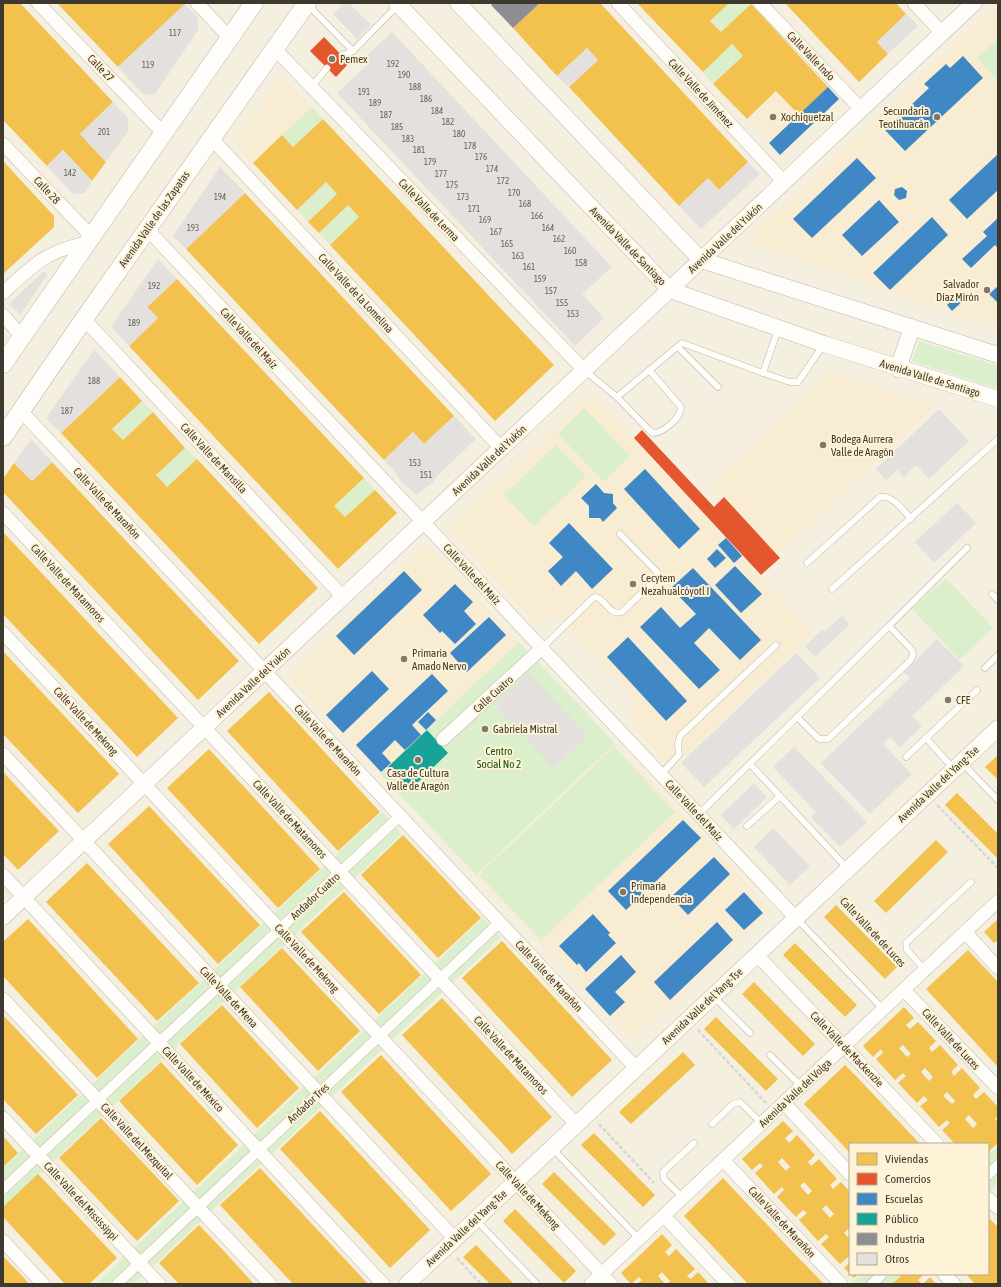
<svg xmlns="http://www.w3.org/2000/svg" width="1001" height="1287" viewBox="0 0 1001 1287" font-family="'Asap Condensed',sans-serif">
<style>
.built{fill:#f8edd2}
.green{fill:#dbefcd}
.homes{fill:#f2c14e;fill-rule:evenodd}
.shops{fill:#e4572e}
.schools{fill:#3f88c5}
.public{fill:#17a398}
.industry{fill:#8d8d92}
.building{fill:#e3e0de}
.lines{fill:none;stroke-linecap:round;stroke-linejoin:round}
.service-casing{stroke:#bcb7ab;stroke-width:7}
.pedestrian-casing{stroke:#bcb7ab;stroke-width:11}
.minor-casing{stroke:#bcb7ab;stroke-width:14}
.tertiary-casing{stroke:#bcb7ab;stroke-width:17}
.secondary-casing{stroke:#bcb7ab;stroke-width:19}
.path{stroke:#d7d6d1;stroke-width:2.5;stroke-dasharray:4 2;stroke-linecap:butt}
.service{stroke:#fefdfa;stroke-width:6}
.pedestrian{stroke:#fefdfa;stroke-width:10}
.minor{stroke:#fefdfa;stroke-width:13}
.tertiary{stroke:#fefdfa;stroke-width:16}
.secondary{stroke:#fefdfa;stroke-width:18}
.poi-dot{fill:#7e796c;stroke:#fef3d6;stroke-width:1.5}
.labels{text-anchor:middle;dominant-baseline:central;stroke-width:4;stroke-linejoin:round;paint-order:stroke}
.number-label{font-size:9px;fill:#67635a}
.street-label{font-size:11px;fill:#3e392e;stroke:#fef3d6}
.poi-label{font-size:11px;fill:#3e392e;stroke:#fef3d6;text-anchor:start}
.park-label{font-size:11px;fill:#125109;stroke:#fef3d6}
</style>
<rect width="100%" height="100%" fill="#f5efdf"/>
<g class="built">
<path d="M998 3V328L751 244 755 232Z"/>
<path d="M282 76 312 107 253 163 235 144Z"/>
<path d="M776 91 799 115 769 143 747 119Z"/>
<path d="M831 373 934 407 777 555 711 484Z"/>
<path d="M592 394 813 634 671 769 632 727V697L567 625 555 612 539 627 448 529Z"/>
<path d="M427 544 519 642 380 774 288 676Z"/>
<path d="M615 743 771 909 632 1041 476 875Z"/>
</g>
<g class="green">
<path d="M729 3 751 4 721 32 710 21Z"/>
<path d="M998 39V81L977 58Z"/>
<path d="M732 44 743 56 713 84 703 72Z"/>
<path d="M312 107 323 119 293 147 282 135Z"/>
<path d="M326 182 337 194 308 222 297 210Z"/>
<path d="M348 205 359 217 330 245 319 233Z"/>
<path d="M919 341 998 366V389L912 361Z"/>
<path d="M142 401 153 412 123 440 112 429Z"/>
<path d="M584 408 630 456 604 482 558 434Z"/>
<path d="M556 445 586 476 534 526 504 495Z"/>
<path d="M185 448 197 459 167 487 156 475Z"/>
<path d="M364 478 375 490 345 517 334 506Z"/>
<path d="M946 578 993 628 960 660 912 609Z"/>
<path d="M519 642 615 743 476 875 380 774Z"/>
<path d="M614 747 675 812 541 940 479 875Z"/>
<path d="M382 812 402 834 3 1209V1168Z"/>
<path d="M483 918 501 937 134 1284H96Z"/>
<path d="M998 1146V1184L988 1193V1155Z"/>
<path d="M861 1274H902L892 1284H851Z"/>
</g>
<g class="homes">
<path d="M3 3H20L113 102 80 134 106 162 92 181 63 150 47 166 3 120Z"/>
<path d="M57 3H184L185 4 118 67Z"/>
<path d="M540 3H600L748 162 719 190 708 178 679 206 569 87 598 60 587 48 557 76 513 28Z"/>
<path d="M637 3H729L710 21 721 32 751 4 828 87 799 115 776 91 747 119 713 84 743 56 732 44 703 72Z"/>
<path d="M785 3H896L906 14 877 42 888 54 859 82Z"/>
<path d="M323 119 554 365 495 421 330 245 359 217 348 205 319 233 308 222 337 194 326 182 297 210 253 163 282 135 293 147Z"/>
<path d="M3 161 54 216V227L3 274Z"/>
<path d="M245 193 454 416 424 444 413 432 384 460 186 249Z"/>
<path d="M177 279 364 478 334 506 345 517 375 490 397 513 338 569 129 346 158 318 147 307Z"/>
<path d="M120 377 142 401 112 429 123 440 153 412 185 448 156 475 167 487 197 459 318 588 259 644 61 433Z"/>
<path d="M52 462 239 661 198 700 3 492V479L14 463 32 481Z"/>
<path d="M3 532 178 718 137 757 3 614Z"/>
<path d="M3 651 119 774 78 813 3 734Z"/>
<path d="M269 692 380 812 338 851 227 731Z"/>
<path d="M209 749 320 869 278 908 167 788Z"/>
<path d="M998 755V780L985 767Z"/>
<path d="M3 772 59 831 18 870 3 854Z"/>
<path d="M957 793 998 834V859L945 805Z"/>
<path d="M149 806 260 925 218 964 108 844Z"/>
<path d="M403 835 481 918 438 958 361 875Z"/>
<path d="M936 840 948 852 886 913 874 901Z"/>
<path d="M87 863 199 983 157 1021 46 902Z"/>
<path d="M344 892 421 975 379 1014 301 932Z"/>
<path d="M836 905 897 967 885 979 824 917Z"/>
<path d="M28 919 138 1039 97 1078 3 976V942Z"/>
<path d="M998 919V940L994 943 984 932Z"/>
<path d="M502 941 612 1060 572 1097 462 978Z"/>
<path d="M795 943 857 1005 845 1017 783 955Z"/>
<path d="M282 948 360 1031 318 1071 240 987Z"/>
<path d="M968 950 998 982V1067L926 989Z"/>
<path d="M754 982 815 1044 803 1056 742 994Z"/>
<path d="M442 998 552 1117 512 1154 402 1035Z"/>
<path d="M222 1005 299 1088 257 1128 180 1044Z"/>
<path d="M904 1007 914 1018 906 1025 910 1029 918 1022 936 1041 929 1048 932 1052 940 1045 958 1065 951 1072 954 1076 962 1068 980 1088 973 1095 974 1097 976 1099 984 1092 998 1107V1116L995 1119 998 1122V1143L988 1152V1144H955L942 1130 950 1123 947 1120 939 1127 920 1106 928 1100 924 1096 917 1103 898 1083 906 1076 903 1073 895 1080 876 1059 883 1053 881 1049 873 1057 863 1046ZM903 1045 911 1054 907 1057 899 1048ZM925 1068 933 1077 929 1081 921 1072ZM947 1092 955 1101 952 1104 943 1096ZM969 1115 977 1124 973 1128 965 1119Z"/>
<path d="M3 1015 78 1095 36 1134 3 1099Z"/>
<path d="M716 1017 778 1079 766 1091 704 1029Z"/>
<path d="M683 1052 695 1065 631 1124 619 1112Z"/>
<path d="M381 1055 491 1174 451 1211 341 1092Z"/>
<path d="M161 1062 238 1145 197 1185 119 1101Z"/>
<path d="M845 1065 856 1076 920 1144H850V1153L826 1127 804 1104Z"/>
<path d="M320 1111 430 1230 390 1268 280 1149Z"/>
<path d="M101 1118 179 1201 137 1241 59 1158Z"/>
<path d="M783 1121 793 1131 785 1138 789 1143 797 1135 815 1155 808 1162 811 1166 819 1159 837 1179 830 1185 833 1189 841 1182 850 1192V1231L848 1229 844 1233 850 1239V1259L848 1257 840 1264 821 1244 829 1237 826 1234 818 1241 799 1220 807 1213 803 1210 796 1217 777 1197 784 1190 782 1187 774 1194 755 1173 763 1166 760 1163 752 1170 742 1159ZM782 1158 790 1167 786 1171 778 1162ZM804 1182 812 1191 808 1195 800 1186ZM826 1205 834 1214 830 1218 822 1209Z"/>
<path d="M594 1133 655 1195 643 1207 581 1145Z"/>
<path d="M3 1136 18 1153 3 1167Z"/>
<path d="M260 1168 271 1180 368 1284H293L220 1205Z"/>
<path d="M554 1172 616 1234 604 1246 542 1184Z"/>
<path d="M38 1174 117 1258 89 1284H65L3 1217V1207Z"/>
<path d="M723 1178 790 1249 824 1284H748L684 1216Z"/>
<path d="M515 1209 576 1271 564 1283 503 1221Z"/>
<path d="M988 1217 998 1227V1284H975L966 1274H988Z"/>
<path d="M199 1225 222 1249 254 1284H179L159 1263Z"/>
<path d="M662 1234 672 1245 665 1252 669 1256 676 1249 695 1269 687 1276 691 1279 698 1272 709 1284H667L670 1281 662 1272 658 1276 665 1284H637L642 1280 639 1277 631 1284 621 1273Z"/>
<path d="M476 1245 514 1284H490L463 1257Z"/>
<path d="M3 1256 25 1279 29 1284H3Z"/>
<path d="M850 1262V1274H858L854 1278 844 1268Z"/>
<path d="M903 1274H924L918 1280 922 1284H892Z"/>
<path d="M930 1277 936 1284H923Z"/>
</g>
<g class="shops">
<path d="M324 37 349 63 336 77 310 51Z"/>
<path d="M642 430 714 507 724 497 780 558 761 575 634 438Z"/>
</g>
<g class="schools">
<path d="M963 56 983 78 905 151 885 130 929 88 924 84 946 64 950 68Z"/>
<path d="M828 87 839 99 780 155 769 143Z"/>
<path d="M998 154V190L967 219 949 200Z"/>
<path d="M857 158 876 178 812 238 793 219Z"/>
<path d="M902 187 907 191 906 198 899 200 894 195 895 189Z"/>
<path d="M879 200 899 222 862 256 842 235Z"/>
<path d="M932 217 948 235 890 290 873 273Z"/>
<path d="M998 218V248L995 245 971 268 962 259 987 236 983 232Z"/>
<path d="M998 286V303L989 294Z"/>
<path d="M961 292 966 298 952 311 947 305Z"/>
<path d="M645 469 700 529 679 549 624 489Z"/>
<path d="M596 484 604 493 613 494V503L617 508 603 522 600 518H589V506L581 498Z"/>
<path d="M569 523 613 569 592 589 576 571 561 586 548 571 563 557 549 543Z"/>
<path d="M726 538 742 556 734 563 718 545Z"/>
<path d="M717 549 726 558 715 568 707 559Z"/>
<path d="M735 566 762 594 741 613 715 585Z"/>
<path d="M693 568 761 640 740 660 709 628 694 643 720 670 699 689 640 627 661 607 680 628 696 614 671 588Z"/>
<path d="M404 571 422 590 354 655 336 636Z"/>
<path d="M455 584 473 602 464 611 476 624 455 644 442 631 440 633 423 615Z"/>
<path d="M489 617 506 635 467 672 450 653Z"/>
<path d="M628 637 687 701 666 721 607 657Z"/>
<path d="M372 671 389 689 343 733 326 715Z"/>
<path d="M432 674 448 691 412 725 421 735 405 750 395 740 382 753 391 763 381 772 356 745Z"/>
<path d="M428 712 436 720 426 730 418 722Z"/>
<path d="M683 820 701 838 626 910 608 891Z"/>
<path d="M714 857 730 874 688 915 671 897Z"/>
<path d="M744 892 763 913 744 930 725 910Z"/>
<path d="M593 914 610 933 608 935 616 943 586 972 579 963 577 965 559 946Z"/>
<path d="M717 922 733 940 670 1000 654 982Z"/>
<path d="M621 955 636 972 615 992 625 1002 610 1016 585 989Z"/>
</g>
<path class="public" d="M427 730 448 753 410 790 388 767Z"/>
<path class="industry" d="M493 3H540L513 28 491 5Z"/>
<g class="building">
<path d="M344 3H349L371 25 357 39 333 14Z"/>
<path d="M185 4 198 18V30L155 94 144 95 118 67Z"/>
<path d="M906 14 918 26 888 54 877 42Z"/>
<path d="M392 32 612 267 582 294 604 318 575 346 337 93 367 65 362 60Z"/>
<path d="M587 48 598 60 569 87 557 76Z"/>
<path d="M113 102 128 118V131L106 162 80 134Z"/>
<path d="M63 150 92 181 84 193 73 194 47 166Z"/>
<path d="M748 162 760 174 701 229 679 206 708 178 719 190Z"/>
<path d="M220 167 245 193 186 249 173 236Z"/>
<path d="M158 259 177 279 147 307 158 318 129 346 111 327Z"/>
<path d="M44 271 47 275 20 315 9 304Z"/>
<path d="M94 350 120 377 61 433 46 418Z"/>
<path d="M939 409 969 441 929 479 916 465 904 477 897 470 886 480 876 469Z"/>
<path d="M454 416 476 439 437 476 433 483 427 486 422 491 417 495 401 482 395 471 384 460 413 432 424 444Z"/>
<path d="M31 439 52 462 32 481 14 463Z"/>
<path d="M957 503 976 523 934 563 915 542Z"/>
<path d="M842 616 850 624 815 657 805 646 822 630 824 632Z"/>
<path d="M937 639 964 666 912 716 922 726 900 747 890 737 883 744 912 774 870 814 821 763 910 678 904 672Z"/>
<path d="M796 653 820 678 704 787 681 763Z"/>
<path d="M528 673 588 736 554 768 494 705Z"/>
<path d="M794 747 867 822 840 847 811 817 816 812 773 767Z"/>
<path d="M754 783 767 797 734 829 721 815Z"/>
<path d="M773 828 810 866 790 885 754 847Z"/>
</g>
<g class="lines">
<g class="service-casing">
<g id="service">
<path d="M308 5 353 51 342 55"/>
<path d="M353 51 398 5"/>
<path d="M311 87 327 68"/>
<path d="M678 347 718 387"/>
<path d="M584 370 617 397 682 343 763 373 778 329"/>
<path d="M763 373 790 382H798L824 344"/>
<path d="M617 397 649 430 653 433C663 433 681 418 681 407L649 370"/>
<path d="M807 563 880 497C893 495 903 510 911 519"/>
<path d="M832 589 998 439"/>
<path d="M992 594 998 600"/>
<path d="M889 626 967 548"/>
<path d="M542 648 592 599 595 597C607 600 609 616 622 612L654 581 657 577V572L620 534"/>
<path d="M985 668 998 655"/>
<path d="M926 738 953 768"/>
<path d="M906 757 977 690"/>
<path d="M961 762 998 800"/>
<path d="M750 764 847 868"/>
<path d="M661 774 679 755 678 744 680 736 776 645"/>
<path d="M699 814 889 626 912 650 913 655 910 661 828 739H819L797 717"/>
<path d="M747 826 780 796"/>
<path d="M796 918 883 1009"/>
<path d="M925 970 907 950 906 943 971 882"/>
<path d="M713 996 750 1033"/>
<path d="M770 1055 801 1086"/>
<path d="M712 1124 733 1104 740 1102 762 1124"/>
<path d="M552 1148 639 1239"/>
<path d="M683 1198 664 1179 663 1172 694 1143"/>
<path d="M476 1220 537 1284"/>
</g>
</g>
<g class="pedestrian-casing">
<g id="pedestrian">
<path d="M988 1175 998 1165"/>
<path d="M3 1189 400 816"/>
<path d="M117 1284 499 923"/>
<path d="M872 1284 882 1274"/>
</g>
</g>
<g class="minor-casing">
<g id="minor">
<path d="M38 3 163 133"/>
<path d="M197 3 230 38"/>
<path d="M618 3 784 182"/>
<path d="M760 3 861 109"/>
<path d="M914 3 942 33"/>
<path d="M275 49 584 370"/>
<path d="M211 138 501 448"/>
<path d="M3 144 91 236"/>
<path d="M148 230 796 918"/>
<path d="M3 293C32 266 46 251 86 243"/>
<path d="M3 315 22 337"/>
<path d="M84 319 343 597"/>
<path d="M21 411 636 1068"/>
<path d="M3 513 576 1124"/>
<path d="M3 633 611 1284"/>
<path d="M443 739 542 648"/>
<path d="M3 754 455 1239"/>
<path d="M3 875 383 1284"/>
<path d="M965 932 998 968"/>
<path d="M757 955 937 1144"/>
<path d="M904 990 998 1088"/>
<path d="M3 999 270 1284"/>
<path d="M784 1103 850 1174"/>
<path d="M3 1118 159 1284"/>
<path d="M723 1160 841 1284"/>
<path d="M988 1198 998 1208"/>
<path d="M664 1216 728 1284"/>
<path d="M3 1241 43 1284"/>
<path d="M944 1274 954 1284"/>
<path d="M591 1284 998 901"/>
</g>
</g>
<g class="tertiary-casing">
<g id="tertiary">
<path d="M397 3 670 290 824 344 998 399"/>
<path d="M458 3 701 260 998 355"/>
<path d="M898 369 912 327"/>
<path d="M3 917 974 3"/>
<path d="M407 1284 998 728"/>
</g>
</g>
<g class="secondary-casing">
<g id="secondary">
<path d="M3 364 254 3"/>
<path d="M3 437 84 319 307 3"/>
</g>
</g>
<g class="path">
<path d="M937 805 998 868"/>
<path d="M840 896 898 958"/>
<path d="M698 1030 766 1103"/>
<path d="M599 1124 654 1183"/>
<path d="M457 1258 481 1284"/>
</g>
<use href="#service" class="service"/>
<use href="#pedestrian" class="pedestrian"/>
<use href="#minor" class="minor"/>
<use href="#tertiary" class="tertiary"/>
<use href="#secondary" class="secondary"/>
</g>
<g class="poi-dot">
<circle cx="332" cy="59" r="4"/>
<circle cx="773" cy="117" r="4"/>
<circle cx="937" cy="117" r="4"/>
<circle cx="987" cy="290" r="4"/>
<circle cx="823" cy="445" r="4"/>
<circle cx="633" cy="584" r="4"/>
<circle cx="404" cy="659" r="4"/>
<circle cx="948" cy="700" r="4"/>
<circle cx="485" cy="729" r="4"/>
<circle cx="418" cy="760" r="4"/>
<circle cx="623" cy="892" r="4"/>
</g>
<g class="labels">
<g class="number-label">
<text x="175" y="33">117</text>
<text x="393" y="64">192</text>
<text x="148" y="65">119</text>
<text x="404" y="75">190</text>
<text x="415" y="87">188</text>
<text x="364" y="92">191</text>
<text x="426" y="99">186</text>
<text x="375" y="103">189</text>
<text x="437" y="111">184</text>
<text x="386" y="115">187</text>
<text x="448" y="122">182</text>
<text x="397" y="127">185</text>
<text x="104" y="132">201</text>
<text x="459" y="134">180</text>
<text x="408" y="139">183</text>
<text x="470" y="146">178</text>
<text x="419" y="150">181</text>
<text x="481" y="157">176</text>
<text x="430" y="162">179</text>
<text x="492" y="169">174</text>
<text x="70" y="173">142</text>
<text x="441" y="174">177</text>
<text x="503" y="181">172</text>
<text x="452" y="185">175</text>
<text x="514" y="193">170</text>
<text x="220" y="197">194</text>
<text x="463" y="197">173</text>
<text x="525" y="204">168</text>
<text x="474" y="209">171</text>
<text x="537" y="216">166</text>
<text x="485" y="220">169</text>
<text x="193" y="228">193</text>
<text x="548" y="228">164</text>
<text x="496" y="232">167</text>
<text x="559" y="239">162</text>
<text x="507" y="244">165</text>
<text x="570" y="251">160</text>
<text x="518" y="256">163</text>
<text x="581" y="263">158</text>
<text x="529" y="267">161</text>
<text x="540" y="279">159</text>
<text x="154" y="286">192</text>
<text x="551" y="291">157</text>
<text x="562" y="303">155</text>
<text x="573" y="314">153</text>
<text x="134" y="323">189</text>
<text x="94" y="381">188</text>
<text x="67" y="411">187</text>
<text x="415" y="463">153</text>
<text x="426" y="475">151</text>
</g>
<g class="street-label">
<text transform="translate(811 56) rotate(46)">Calle Valle Indo</text>
<text transform="translate(101 68) rotate(46)">Calle 27</text>
<text transform="translate(701 93) rotate(47)">Calle Valle de Jiménez</text>
<text transform="translate(47 190) rotate(47)">Calle 28</text>
<text transform="translate(429 210) rotate(46)">Calle Valle de Lerma</text>
<text transform="translate(154 219) rotate(-55)">Avenida Valle de las Zapatas</text>
<text transform="translate(725 238) rotate(-43)">Avenida Valle del Yukón</text>
<text transform="translate(628 246) rotate(46)">Avenida Valle de Santiago</text>
<text transform="translate(356 293) rotate(47)">Calle Valle de la Lomelina</text>
<text transform="translate(249 338) rotate(47)">Calle Valle del Maíz</text>
<text transform="translate(930 378) rotate(17)">Avenida Valle de Santiago</text>
<text transform="translate(214 458) rotate(47)">Calle Valle de Mansilla</text>
<text transform="translate(489 460) rotate(-43)">Avenida Valle del Yukón</text>
<text transform="translate(107 503) rotate(47)">Calle Valle de Marañón</text>
<text transform="translate(472 574) rotate(47)">Calle Valle del Maíz</text>
<text transform="translate(68 583) rotate(47)">Calle Valle de Matamoros</text>
<text transform="translate(253 682) rotate(-43)">Avenida Valle del Yukón</text>
<text transform="translate(493 694) rotate(-42)">Calle Cuatro</text>
<text transform="translate(86 721) rotate(47)">Calle Valle de Mekong</text>
<text transform="translate(328 740) rotate(47)">Calle Valle de Marañón</text>
<text transform="translate(938 784) rotate(-43)">Avenida Valle del Yang-Tse</text>
<text transform="translate(694 810) rotate(47)">Calle Valle del Maíz</text>
<text transform="translate(290 819) rotate(47)">Calle Valle de Matamoros</text>
<text transform="translate(315 896) rotate(-43)">Andador Cuatro</text>
<text transform="translate(873 932) rotate(47)">Calle Valle de de Luces</text>
<text transform="translate(307 958) rotate(47)">Calle Valle de Mekong</text>
<text transform="translate(549 976) rotate(47)">Calle Valle de Marañón</text>
<text transform="translate(229 997) rotate(47)">Calle Valle de Mena</text>
<text transform="translate(702 1006) rotate(-43)">Avenida Valle del Yang-Tse</text>
<text transform="translate(951 1039) rotate(47)">Calle Valle de Luces</text>
<text transform="translate(847 1049) rotate(46)">Calle Valle de Mackenzie</text>
<text transform="translate(511 1055) rotate(47)">Calle Valle de Matamoros</text>
<text transform="translate(193 1079) rotate(47)">Calle Valle de México</text>
<text transform="translate(795 1093) rotate(-43)">Avenida Valle del Volga</text>
<text transform="translate(308 1103) rotate(-43)">Andador Tres</text>
<text transform="translate(137 1141) rotate(47)">Calle Valle del Mezquital</text>
<text transform="translate(528 1195) rotate(47)">Calle Valle de Mekong</text>
<text transform="translate(81 1201) rotate(47)">Calle Valle del Mississippi</text>
<text transform="translate(782 1222) rotate(47)">Calle Valle de Marañón</text>
<text transform="translate(466 1228) rotate(-43)">Avenida Valle del Yang-Tse</text>
</g>
<g class="poi-label">
<text x="340" y="59">Pemex</text>
<text x="929" y="111" text-anchor="end">Secundaria<tspan x="929" dy="13">Teotihuacán</tspan></text>
<text x="781" y="117">Xochiquetzal</text>
<text x="979" y="284" text-anchor="end">Salvador<tspan x="979" dy="13">Díaz Mirón</tspan></text>
<text x="831" y="439">Bodega Aurrera<tspan x="831" dy="13">Valle de Aragón</tspan></text>
<text x="641" y="578">Cecytem<tspan x="641" dy="13">Nezahualcóyotl I</tspan></text>
<text x="412" y="653">Primaria<tspan x="412" dy="13">Amado Nervo</tspan></text>
<text x="956" y="700">CFE</text>
<text x="493" y="729">Gabriela Mistral</text>
<text x="418" y="773" text-anchor="middle">Casa de Cultura<tspan x="418" dy="13">Valle de Aragón</tspan></text>
<text x="631" y="886">Primaria<tspan x="631" dy="13">Independencia</tspan></text>
</g>
<g class="park-label">
<text x="499" y="751">Centro<tspan x="499" dy="13">Social No 2</tspan></text>
</g>
</g>
<rect width="1001" height="1287" fill="none" stroke="#3e392e" stroke-width="8"/>
<rect x="849" y="1143" width="140" height="132" fill="#fef3d6" stroke="#b1a993"/>
<rect x="857" y="1153" width="20" height="12" fill="#f2c14e" stroke="#b1a993"/>
<text x="885" y="1163" font-size="12" fill="#3e392e">Viviendas</text>
<rect x="857" y="1173" width="20" height="12" fill="#e4572e" stroke="#b1a993"/>
<text x="885" y="1183" font-size="12" fill="#3e392e">Comercios</text>
<rect x="857" y="1193" width="20" height="12" fill="#3f88c5" stroke="#b1a993"/>
<text x="885" y="1203" font-size="12" fill="#3e392e">Escuelas</text>
<rect x="857" y="1213" width="20" height="12" fill="#17a398" stroke="#b1a993"/>
<text x="885" y="1223" font-size="12" fill="#3e392e">Público</text>
<rect x="857" y="1233" width="20" height="12" fill="#8d8d92" stroke="#b1a993"/>
<text x="885" y="1243" font-size="12" fill="#3e392e">Industria</text>
<rect x="857" y="1253" width="20" height="12" fill="#e3e0de" stroke="#b1a993"/>
<text x="885" y="1263" font-size="12" fill="#3e392e">Otros</text>
</svg>
